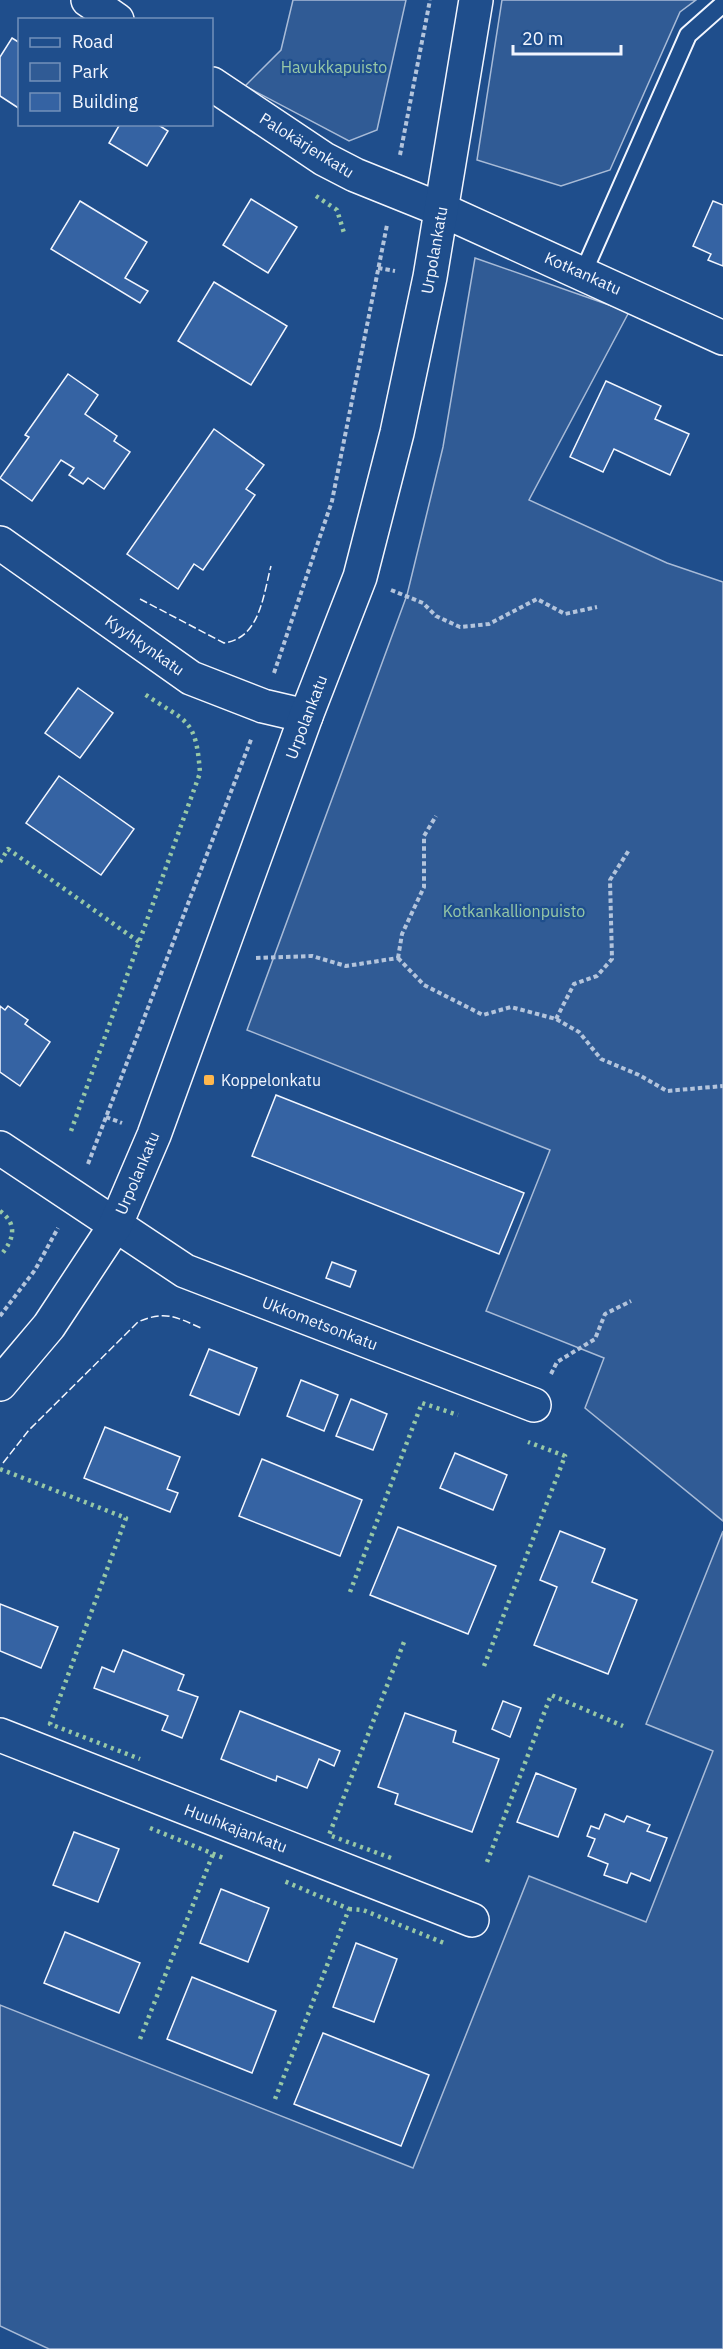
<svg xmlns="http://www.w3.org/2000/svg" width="723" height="2349" viewBox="0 0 723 2349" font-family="'IBM Plex Sans',sans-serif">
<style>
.green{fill:#305b95;stroke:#a8bbd7;stroke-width:1.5}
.building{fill:#3563a3;stroke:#f2f6ff;stroke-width:1.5}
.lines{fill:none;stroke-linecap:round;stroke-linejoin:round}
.lane-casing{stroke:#f2f6ff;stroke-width:20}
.street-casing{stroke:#f2f6ff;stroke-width:36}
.secondary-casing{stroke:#f2f6ff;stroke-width:36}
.path{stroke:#b3c4dc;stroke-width:4;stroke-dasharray:4.5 3;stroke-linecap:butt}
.lane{stroke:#1f4e8c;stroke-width:16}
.street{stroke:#1f4e8c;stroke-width:33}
.secondary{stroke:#1f4e8c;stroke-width:33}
.hedge{stroke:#97c8a6;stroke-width:4.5;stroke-dasharray:3 4.5;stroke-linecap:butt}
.fence{stroke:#f2f6ff;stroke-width:1.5;stroke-dasharray:8 3;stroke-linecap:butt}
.poi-dot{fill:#ffb74d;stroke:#1f4e8c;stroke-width:2}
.labels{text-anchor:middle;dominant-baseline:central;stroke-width:4.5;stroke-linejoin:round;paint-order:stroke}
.park-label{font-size:16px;fill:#97c8a6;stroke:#1f4e8c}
.street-label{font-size:16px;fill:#f2f6ff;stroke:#1f4e8c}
.poi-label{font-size:16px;fill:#f2f6ff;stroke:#1f4e8c;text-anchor:start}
</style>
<rect width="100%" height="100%" fill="#1f4e8c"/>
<g class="green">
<path d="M293 0H406L377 130 349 141 245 86 281 50Z"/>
<path d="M502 0H696L680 12 610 170 561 186 477 160Z"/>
<path d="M475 258 629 312 529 500 667 563 723 582V1521L585 1408 604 1358 486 1311 550 1150 247 1030 407 595 443 447Z"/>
<path d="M723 1531V2349H49L0 2326V2005L413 2168 529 1876 646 1922 713 1751 646 1724Z"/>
</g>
<g class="building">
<path d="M12 38 20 43V109L0 96V57Z"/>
<path d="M120 124H157L168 131 147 166 109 143Z"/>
<path d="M251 199 297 227 268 273 223 245Z"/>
<path d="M80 201 147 242 125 278 148 291 140 303 51 249Z"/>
<path d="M713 201 723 205V266L708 260 711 254 693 246Z"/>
<path d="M214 282 287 326 251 385 178 341Z"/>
<path d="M68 374 98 395 85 414 117 436 114 441 130 452 104 489 88 478 83 484 69 475 74 468 61 460 32 501 0 478 29 437 25 435Z"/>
<path d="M606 381 661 406 655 419 689 434 670 475 614 449 603 472 570 457Z"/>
<path d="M214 429 264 465 246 489 255 495 203 570 194 564 178 589 127 554Z"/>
<path d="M78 688 113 713 80 758 45 733Z"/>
<path d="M59 776 134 829 101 875 26 823Z"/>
<path d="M0 1006 5 1010 8 1006 28 1020 25 1024 50 1042 20 1086 0 1072Z"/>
<path d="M276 1095 524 1193 499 1254 252 1156Z"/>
<path d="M332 1262 356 1271 350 1287 326 1278Z"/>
<path d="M209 1349 257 1368 239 1415 190 1395Z"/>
<path d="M301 1380 338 1395 324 1431 287 1416Z"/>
<path d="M351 1399 387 1414 373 1450 336 1436Z"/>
<path d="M105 1427 180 1457 167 1489 178 1493 170 1512 84 1478Z"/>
<path d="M455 1453 507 1475 493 1510 440 1488Z"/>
<path d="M262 1459 362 1500 340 1556 239 1516Z"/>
<path d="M398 1527 496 1566 468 1634 370 1595Z"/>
<path d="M560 1531 605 1549 592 1582 637 1600 608 1674 534 1645 557 1587 540 1580Z"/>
<path d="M0 1604 58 1627 41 1668 0 1651Z"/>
<path d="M123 1650 184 1675 178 1690 198 1697 182 1738 162 1730 168 1716 94 1688 102 1667 114 1672Z"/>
<path d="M503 1701 521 1708 510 1737 492 1729Z"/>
<path d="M240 1711 340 1751 334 1766 319 1759 307 1788 277 1776 276 1781 221 1759Z"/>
<path d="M405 1713 456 1731 453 1742 499 1759 472 1832 395 1804 398 1794 378 1787Z"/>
<path d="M536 1773 576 1789 558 1837 517 1822Z"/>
<path d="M605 1814 624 1822 627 1816 650 1825 647 1831 667 1838 650 1881 631 1873 627 1883 604 1875 608 1864 588 1856 595 1839 587 1836 591 1826 599 1829Z"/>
<path d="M74 1832 119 1849 98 1902 53 1885Z"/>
<path d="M221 1889 269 1908 248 1962 200 1943Z"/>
<path d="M65 1932 140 1963 119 2013 44 1983Z"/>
<path d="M356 1943 397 1959 374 2022 333 2007Z"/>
<path d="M192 1977 276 2011 252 2073 167 2039Z"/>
<path d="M323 2033 429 2075 401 2146 294 2104Z"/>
</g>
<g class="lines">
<g class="lane-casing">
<path id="lane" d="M583 273 688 35 723 4"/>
</g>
<g class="street-casing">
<g id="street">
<path d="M88 0 117 20"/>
<path d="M212 84 324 159 355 175 442 210 723 338"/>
<path d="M0 543 191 678 263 706 306 716"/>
<path d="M0 1148 185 1271 534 1405"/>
<path d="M0 1735 472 1920"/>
</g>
</g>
<g class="secondary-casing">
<path id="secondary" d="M0 1384 49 1326 115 1226 154 1135 306 716 360 577 397 433 430 277 476 0"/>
</g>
<g class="path">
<path d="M400 155 430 0"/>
<path d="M378 268 395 271"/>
<path d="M391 590 423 603 436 616 460 627 489 624 537 599 565 614 597 607"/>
<path d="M274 673 332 501 387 225"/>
<path d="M256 958 312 956 346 966 398 958"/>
<path d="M398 958 424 985 483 1015 511 1007 556 1019 579 1032 601 1059 639 1075 667 1091 723 1086"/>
<path d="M398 958 402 934 424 887V836L436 816"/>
<path d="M556 1019 574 984 597 976 612 959 610 880 629 850"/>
<path d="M106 1117 122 1123"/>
<path d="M88 1164 252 737"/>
<path d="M0 1316 35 1270 58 1228"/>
<path d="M551 1374 557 1362 595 1339 605 1314 631 1301"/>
</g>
<use href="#lane" class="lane"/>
<use href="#street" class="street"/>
<use href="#secondary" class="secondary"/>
<g class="hedge">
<path d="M316 196 337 210 344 233"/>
<path d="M0 862 8 849 139 942"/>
<path d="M71 1131 200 773C196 717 187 723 143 693"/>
<path d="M0 1211C19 1225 13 1241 0 1256"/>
<path d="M0 1469 126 1518 50 1724 140 1759"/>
<path d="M350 1592 422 1403 458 1415"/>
<path d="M484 1666 565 1456 528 1442"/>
<path d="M150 1828 226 1859"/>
<path d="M391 1858 329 1835 404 1642"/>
<path d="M487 1862 551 1695 623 1726"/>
<path d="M349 1909 363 1910 444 1943"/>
<path d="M140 2039 213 1854"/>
<path d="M275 2099 349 1909 284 1881"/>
</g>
<g class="fence">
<path d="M140 599 224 643C260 638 263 596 271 566"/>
<path d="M3 1463 29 1430 138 1322C165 1310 176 1317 201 1328"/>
</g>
</g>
<rect class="poi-dot" x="203" y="1074" width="12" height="12" rx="3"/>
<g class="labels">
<g class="park-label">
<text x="334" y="67">Havukkapuisto</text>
<text x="514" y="911">Kotkankallionpuisto</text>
</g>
<g class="street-label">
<text transform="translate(307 145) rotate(32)">Palokärjenkatu</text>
<text transform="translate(434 250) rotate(-80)">Urpolankatu</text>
<text transform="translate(583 273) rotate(24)">Kotkankatu</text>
<text transform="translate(145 645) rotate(35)">Kyyhkynkatu</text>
<text transform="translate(306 717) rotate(-69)">Urpolankatu</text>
<text transform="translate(137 1173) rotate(-67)">Urpolankatu</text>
<text transform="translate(320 1323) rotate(21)">Ukkometsonkatu</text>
<text transform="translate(236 1828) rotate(21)">Huuhkajankatu</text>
</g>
<g class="poi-label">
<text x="221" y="1080">Koppelonkatu</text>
</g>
</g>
<rect x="18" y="18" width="195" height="108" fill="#1f4e8c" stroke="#7391ba" stroke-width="1.5"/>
<rect x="30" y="38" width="30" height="9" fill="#1f4e8c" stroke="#7391ba" stroke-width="1.5"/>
<text x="72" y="48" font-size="18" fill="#f2f6ff">Road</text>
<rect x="30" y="63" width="30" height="18" fill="#305b95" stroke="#7391ba" stroke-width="1.5"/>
<text x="72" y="78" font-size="18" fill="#f2f6ff">Park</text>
<rect x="30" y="93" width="30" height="18" fill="#3563a3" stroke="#7391ba" stroke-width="1.5"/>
<text x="72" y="108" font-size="18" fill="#f2f6ff">Building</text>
<path d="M513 45v9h108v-9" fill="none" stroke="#f2f6ff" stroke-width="3"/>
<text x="522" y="45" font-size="18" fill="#f2f6ff" stroke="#1f4e8c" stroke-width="4.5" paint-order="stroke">20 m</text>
</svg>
